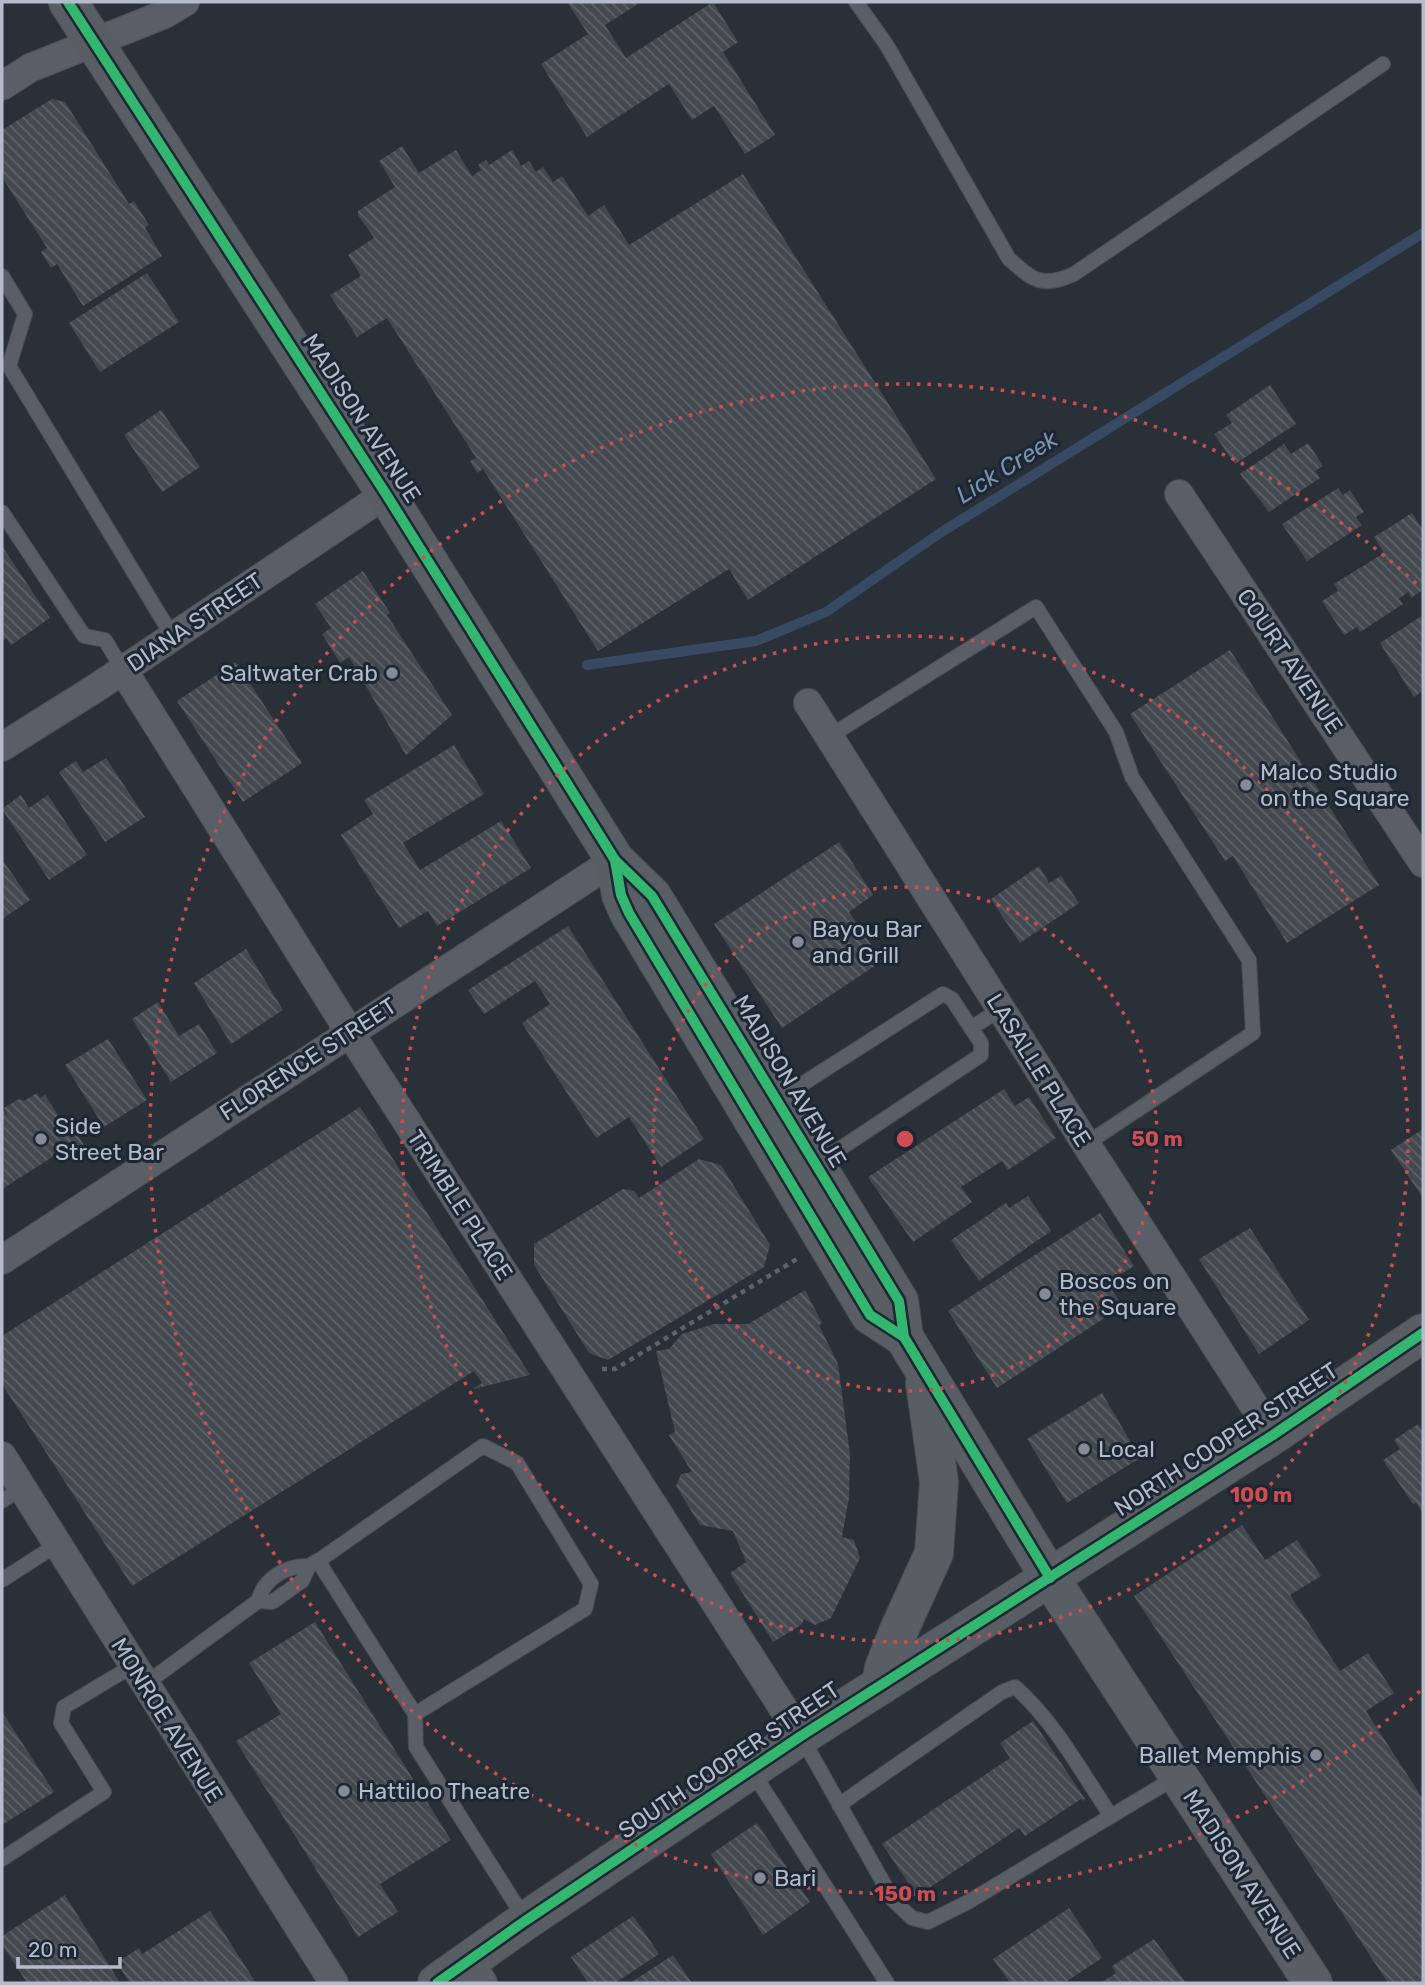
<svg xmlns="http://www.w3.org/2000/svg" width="1425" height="1985" viewBox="0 0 1425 1985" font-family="Rubik,sans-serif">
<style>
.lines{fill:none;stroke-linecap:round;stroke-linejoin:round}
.stream{stroke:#384963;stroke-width:10}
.building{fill:url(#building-back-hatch)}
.lane-casing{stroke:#484c53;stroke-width:16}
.street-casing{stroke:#484c53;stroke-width:30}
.secondary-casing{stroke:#484c53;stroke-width:40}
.path{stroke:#5d636a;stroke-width:4.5;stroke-dasharray:5 5;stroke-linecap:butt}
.lane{stroke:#5a5e66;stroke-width:14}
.street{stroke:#5a5e66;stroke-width:28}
.secondary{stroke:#595d64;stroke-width:38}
.cycleway-casing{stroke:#1d2633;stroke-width:15}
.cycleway{stroke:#33b770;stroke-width:10}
.ring{fill:none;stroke:#ce4d50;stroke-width:3.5;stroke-dasharray:3.5 7}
.poi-dot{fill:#848b96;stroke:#1d2633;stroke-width:2.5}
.labels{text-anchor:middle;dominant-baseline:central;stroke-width:6;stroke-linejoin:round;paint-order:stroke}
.street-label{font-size:23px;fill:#b4bcc9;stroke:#1d2633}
.poi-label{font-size:23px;fill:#b4bcc9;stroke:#1d2633;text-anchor:start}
.water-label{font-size:24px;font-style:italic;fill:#7c92b1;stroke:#1d2633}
.centre{fill:#ce4d50;stroke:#1d2633;stroke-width:3.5}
.ring-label{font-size:21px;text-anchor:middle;font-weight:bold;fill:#ce4d50;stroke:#1d2633;stroke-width:6;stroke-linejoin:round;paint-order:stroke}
</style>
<defs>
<pattern id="building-back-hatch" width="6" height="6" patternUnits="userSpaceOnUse" patternTransform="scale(1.75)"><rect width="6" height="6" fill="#444950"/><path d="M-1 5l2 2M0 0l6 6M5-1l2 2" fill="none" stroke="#5d6168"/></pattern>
</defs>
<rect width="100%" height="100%" fill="#2a3038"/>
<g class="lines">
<path class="stream" d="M587 665 756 641 826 612 940 533 1423 233"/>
</g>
<g class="building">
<path d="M567 2H641L605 25 626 58 713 2 738 42 723 52 775 135 745 154 714 106 692 120 669 84 587 137 541 64 588 34Z"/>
<path d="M52 99 65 102 129 204 134 201 149 225 145 228 162 256 83 306 57 264 51 268 41 252 47 248 2 177V130Z"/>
<path d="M402 146 419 173 456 150 472 176 481 170 478 165 486 160 489 165 512 150 521 166 529 161 536 172 543 167 553 182 562 176 588 216 604 205 629 245 743 174 936 479 748 600 729 569 598 651 483 469 477 473 470 461 476 458 387 318 357 337 330 295 361 276 348 255 374 238 358 215V211L395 187 379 161Z"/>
<path d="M147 273 179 322 100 372 69 323Z"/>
<path d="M1270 385 1296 424 1235 464 1214 434 1232 423 1226 415Z"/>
<path d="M161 410 200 467 162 492 124 435Z"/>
<path d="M1308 443 1323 466 1315 471 1320 478 1269 512 1240 474 1284 444 1291 454Z"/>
<path d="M1338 488 1343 495 1350 490 1364 512 1356 517 1362 525 1307 561 1282 524Z"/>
<path d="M1412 513 1423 530V590L1411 598 1408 592 1399 599 1403 604 1360 632 1357 627 1344 635 1322 601 1338 591 1334 584 1384 553 1374 537Z"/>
<path d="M2 546 50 618 11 645 6 638 2 641Z"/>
<path d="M363 571 390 613 387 615 452 715 406 755 349 657 340 663 322 634 331 628 315 604Z"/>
<path d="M1423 615V691L1414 697 1380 643Z"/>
<path d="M1230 650 1379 885 1287 943 1233 856 1225 861 1130 714Z"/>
<path d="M236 662 302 763 243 802 177 701Z"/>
<path d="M454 745 484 794 403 843 420 870 501 821 531 868 437 926 428 911 399 928 341 835 373 814 364 800Z"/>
<path d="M106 758 145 817 105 842 59 772 76 761 83 772Z"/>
<path d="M21 795 29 808 48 795 87 855 49 880 2 809Z"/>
<path d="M839 842 873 895 849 912 882 961 782 1028 714 924Z"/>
<path d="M2 859 30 900 2 919Z"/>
<path d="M1039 866 1049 883 1061 876 1079 903 1020 943 991 899Z"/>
<path d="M568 926 704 1139 661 1167 629 1117 596 1138 522 1023 550 1004 535 981 484 1014 468 990Z"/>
<path d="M246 949 283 1010 231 1044 194 983Z"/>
<path d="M158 1002 179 1036 199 1024 217 1053 171 1082 132 1019Z"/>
<path d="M108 1039 147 1100 104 1127 65 1065Z"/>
<path d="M1004 1089 1015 1106 1029 1097 1056 1138 1008 1170 1002 1161 961 1187 972 1202 913 1242 868 1177Z"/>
<path d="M37 1093 40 1098 45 1095 69 1132 74 1130 84 1145 66 1156 62 1151 2 1189V1108L8 1117 4 1108 19 1099 24 1101Z"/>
<path d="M360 1107 530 1375 473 1389 482 1383 474 1371 132 1586 2 1384V1336Z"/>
<path d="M1423 1129V1198L1391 1150Z"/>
<path d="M699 1159 721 1165 770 1245 764 1267 608 1360 589 1353 534 1265V1244L623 1189 634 1191 639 1198Z"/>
<path d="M1028 1196 1051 1231 979 1281 951 1240 1006 1203 1009 1208Z"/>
<path d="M1100 1213 1134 1266 1107 1283 1123 1306 997 1388 948 1311Z"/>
<path d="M1250 1228 1309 1320 1259 1354 1199 1259Z"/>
<path d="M805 1290 822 1323 819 1325 838 1364 850 1454 849 1498 842 1537 854 1540 860 1558 831 1618 815 1625 804 1619 801 1625 773 1642 730 1573 746 1562 733 1531 700 1525 676 1486 681 1474 692 1472 669 1435 675 1432 656 1351 669 1349 682 1334 714 1324H748Z"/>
<path d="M1102 1393 1140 1458 1067 1503 1027 1439Z"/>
<path d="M1418 1424 1423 1431V1514L1416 1503 1413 1504 1383 1460 1400 1449 1394 1440Z"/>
<path d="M1242 1525 1265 1560 1297 1540 1321 1576 1290 1595 1340 1671 1368 1653 1394 1693 1366 1711 1423 1799V1983H1388L1134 1596Z"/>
<path d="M315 1622 451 1840 380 1884 398 1912 358 1937 236 1741 281 1714 249 1663Z"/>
<path d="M2 1712 54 1792 2 1825Z"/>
<path d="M1033 1721 1085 1799 1083 1801 1081 1799 1025 1836 1019 1828 917 1896 882 1844 1010 1758 1000 1743Z"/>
<path d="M757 1823 810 1902 763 1935 711 1854Z"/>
<path d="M65 1895 109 1965 120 1983H27L2 1944V1936Z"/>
<path d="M1069 1908 1102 1958 1064 1983H1010L993 1959Z"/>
<path d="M210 1911 256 1983H130L120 1968 125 1965 121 1960 139 1948 142 1954Z"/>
<path d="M633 1916 659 1954 615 1983H588L571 1957Z"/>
<path d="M1154 1939 1186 1983H1100L1116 1973 1112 1966Z"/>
<path d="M673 1955 692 1983H630Z"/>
</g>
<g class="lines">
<g class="lane-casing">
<g id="lane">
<path d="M856 2 886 44 1009 259C1034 281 1042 288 1074 274L1383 64"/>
<path d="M2 276 25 314 9 366 173 637"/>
<path d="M2 512 84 636 105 640 123 670"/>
<path d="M830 736 1036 607 1116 732 1132 777 1249 960 1253 1033 1086 1144"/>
<path d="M971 1028 1001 1009"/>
<path d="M779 1099 943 994 952 999 981 1043V1055L817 1164"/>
<path d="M2 1501 22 1488"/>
<path d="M2 1580 58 1544"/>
<path d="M258 1601 272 1602 302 1581 309 1566 317 1561"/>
<path d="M144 1685 258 1601C264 1578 287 1565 309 1566"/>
<path d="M415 1714 585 1609 591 1584 517 1463 483 1446 318 1561 415 1714 416 1747 525 1919"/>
<path d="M802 1738 893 1900 912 1918 928 1922 968 1902 1178 1776"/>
<path d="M752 1771 887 1983"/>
<path d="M839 1805 1002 1692 1015 1687C1055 1722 1082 1773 1111 1816"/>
<path d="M2 1859 104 1792 61 1723 64 1707 134 1665"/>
</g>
</g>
<g class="street-casing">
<g id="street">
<path d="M2 86 30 68 165 14 185 2"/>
<path d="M1179 494 1423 863"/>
<path d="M123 670 364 1055 801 1736"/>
<path d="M808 703 1086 1144 1273 1435"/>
<path d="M2 747 99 686 386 494"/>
<path d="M2 1260 615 860"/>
<path d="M2 1456 334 1983"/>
<path d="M468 1960 483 1983"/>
</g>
</g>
<g class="secondary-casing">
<g id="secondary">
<path d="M68 2 386 494 615 860 652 896 899 1301 904 1337"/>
<path d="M615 860 621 895 629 913 870 1315 904 1337 1050 1578 1313 1983"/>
<path d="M881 1685 884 1668 899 1630 934 1553 939 1482 925 1383"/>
<path d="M437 1983 525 1921 801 1736 1273 1435 1423 1333"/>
</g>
</g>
<path class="path" d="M602 1369H615L797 1259"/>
<use href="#lane" class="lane"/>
<use href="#street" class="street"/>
<use href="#secondary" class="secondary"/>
<g class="cycleway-casing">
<g id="cycleway">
<path d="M68 2 386 494 615 860 652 896 899 1301 904 1337"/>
<path d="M615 860 621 895 629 913 870 1315 904 1337 1050 1578"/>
<path d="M437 1983 525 1921 801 1736 1273 1435 1423 1333"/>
</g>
</g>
<use href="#cycleway" class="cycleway"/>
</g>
<g class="ring">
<circle cx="905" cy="1139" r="252"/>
<circle cx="905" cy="1139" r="503"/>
<path d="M1420 1691A755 755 0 1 1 1420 587"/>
</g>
<g class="poi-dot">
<circle cx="392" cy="673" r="7"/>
<circle cx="1246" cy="785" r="7"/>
<circle cx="798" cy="942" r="7"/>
<circle cx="41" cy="1139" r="7"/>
<circle cx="1045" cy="1294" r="7"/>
<circle cx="1084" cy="1449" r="7"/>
<circle cx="1316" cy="1755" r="7"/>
<circle cx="344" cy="1791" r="7"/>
<circle cx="760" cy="1878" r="7"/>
</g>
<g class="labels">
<g class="street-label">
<text transform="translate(362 418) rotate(57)">MADISON AVENUE</text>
<text transform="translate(195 622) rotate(-34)">DIANA STREET</text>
<text transform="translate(1290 661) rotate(56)">COURT AVENUE</text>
<text transform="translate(308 1059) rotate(-33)">FLORENCE STREET</text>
<text transform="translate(1039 1070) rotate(58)">LASALLE PLACE</text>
<text transform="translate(790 1081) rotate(59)">MADISON AVENUE</text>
<text transform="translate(460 1205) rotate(57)">TRIMBLE PLACE</text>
<text transform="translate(1226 1439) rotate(-33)">NORTH COOPER STREET</text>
<text transform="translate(167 1720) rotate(58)">MONROE AVENUE</text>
<text transform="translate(729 1760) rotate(-34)">SOUTH COOPER STREET</text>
<text transform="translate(1242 1874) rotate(57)">MADISON AVENUE</text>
</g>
<g class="poi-label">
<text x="378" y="673" text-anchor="end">Saltwater Crab</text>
<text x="1260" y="772">Malco Studio<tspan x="1260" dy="26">on the Square</tspan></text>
<text x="812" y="929">Bayou Bar<tspan x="812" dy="26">and Grill</tspan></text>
<text x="55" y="1126">Side<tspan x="55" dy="26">Street Bar</tspan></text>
<text x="1059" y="1281">Boscos on<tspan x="1059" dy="26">the Square</tspan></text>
<text x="1098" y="1449">Local</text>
<text x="1302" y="1755" text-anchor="end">Ballet Memphis</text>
<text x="358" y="1791">Hattiloo Theatre</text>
<text x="774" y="1878">Bari</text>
</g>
<g class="water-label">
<text transform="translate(1007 467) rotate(-32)">Lick Creek</text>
</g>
</g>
<circle cx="905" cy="1139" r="10" class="centre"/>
<g class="ring-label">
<text x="1157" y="1146">50 m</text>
<text x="1261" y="1502">100 m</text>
<text x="905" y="1901">150 m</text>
</g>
<rect width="1425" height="1985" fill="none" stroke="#b4bcc9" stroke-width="7"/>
<path d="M18 1957v10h102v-10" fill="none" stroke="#b4bcc9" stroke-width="3.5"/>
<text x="28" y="1957" font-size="21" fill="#b4bcc9" stroke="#1d2633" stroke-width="5" paint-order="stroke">20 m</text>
</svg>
